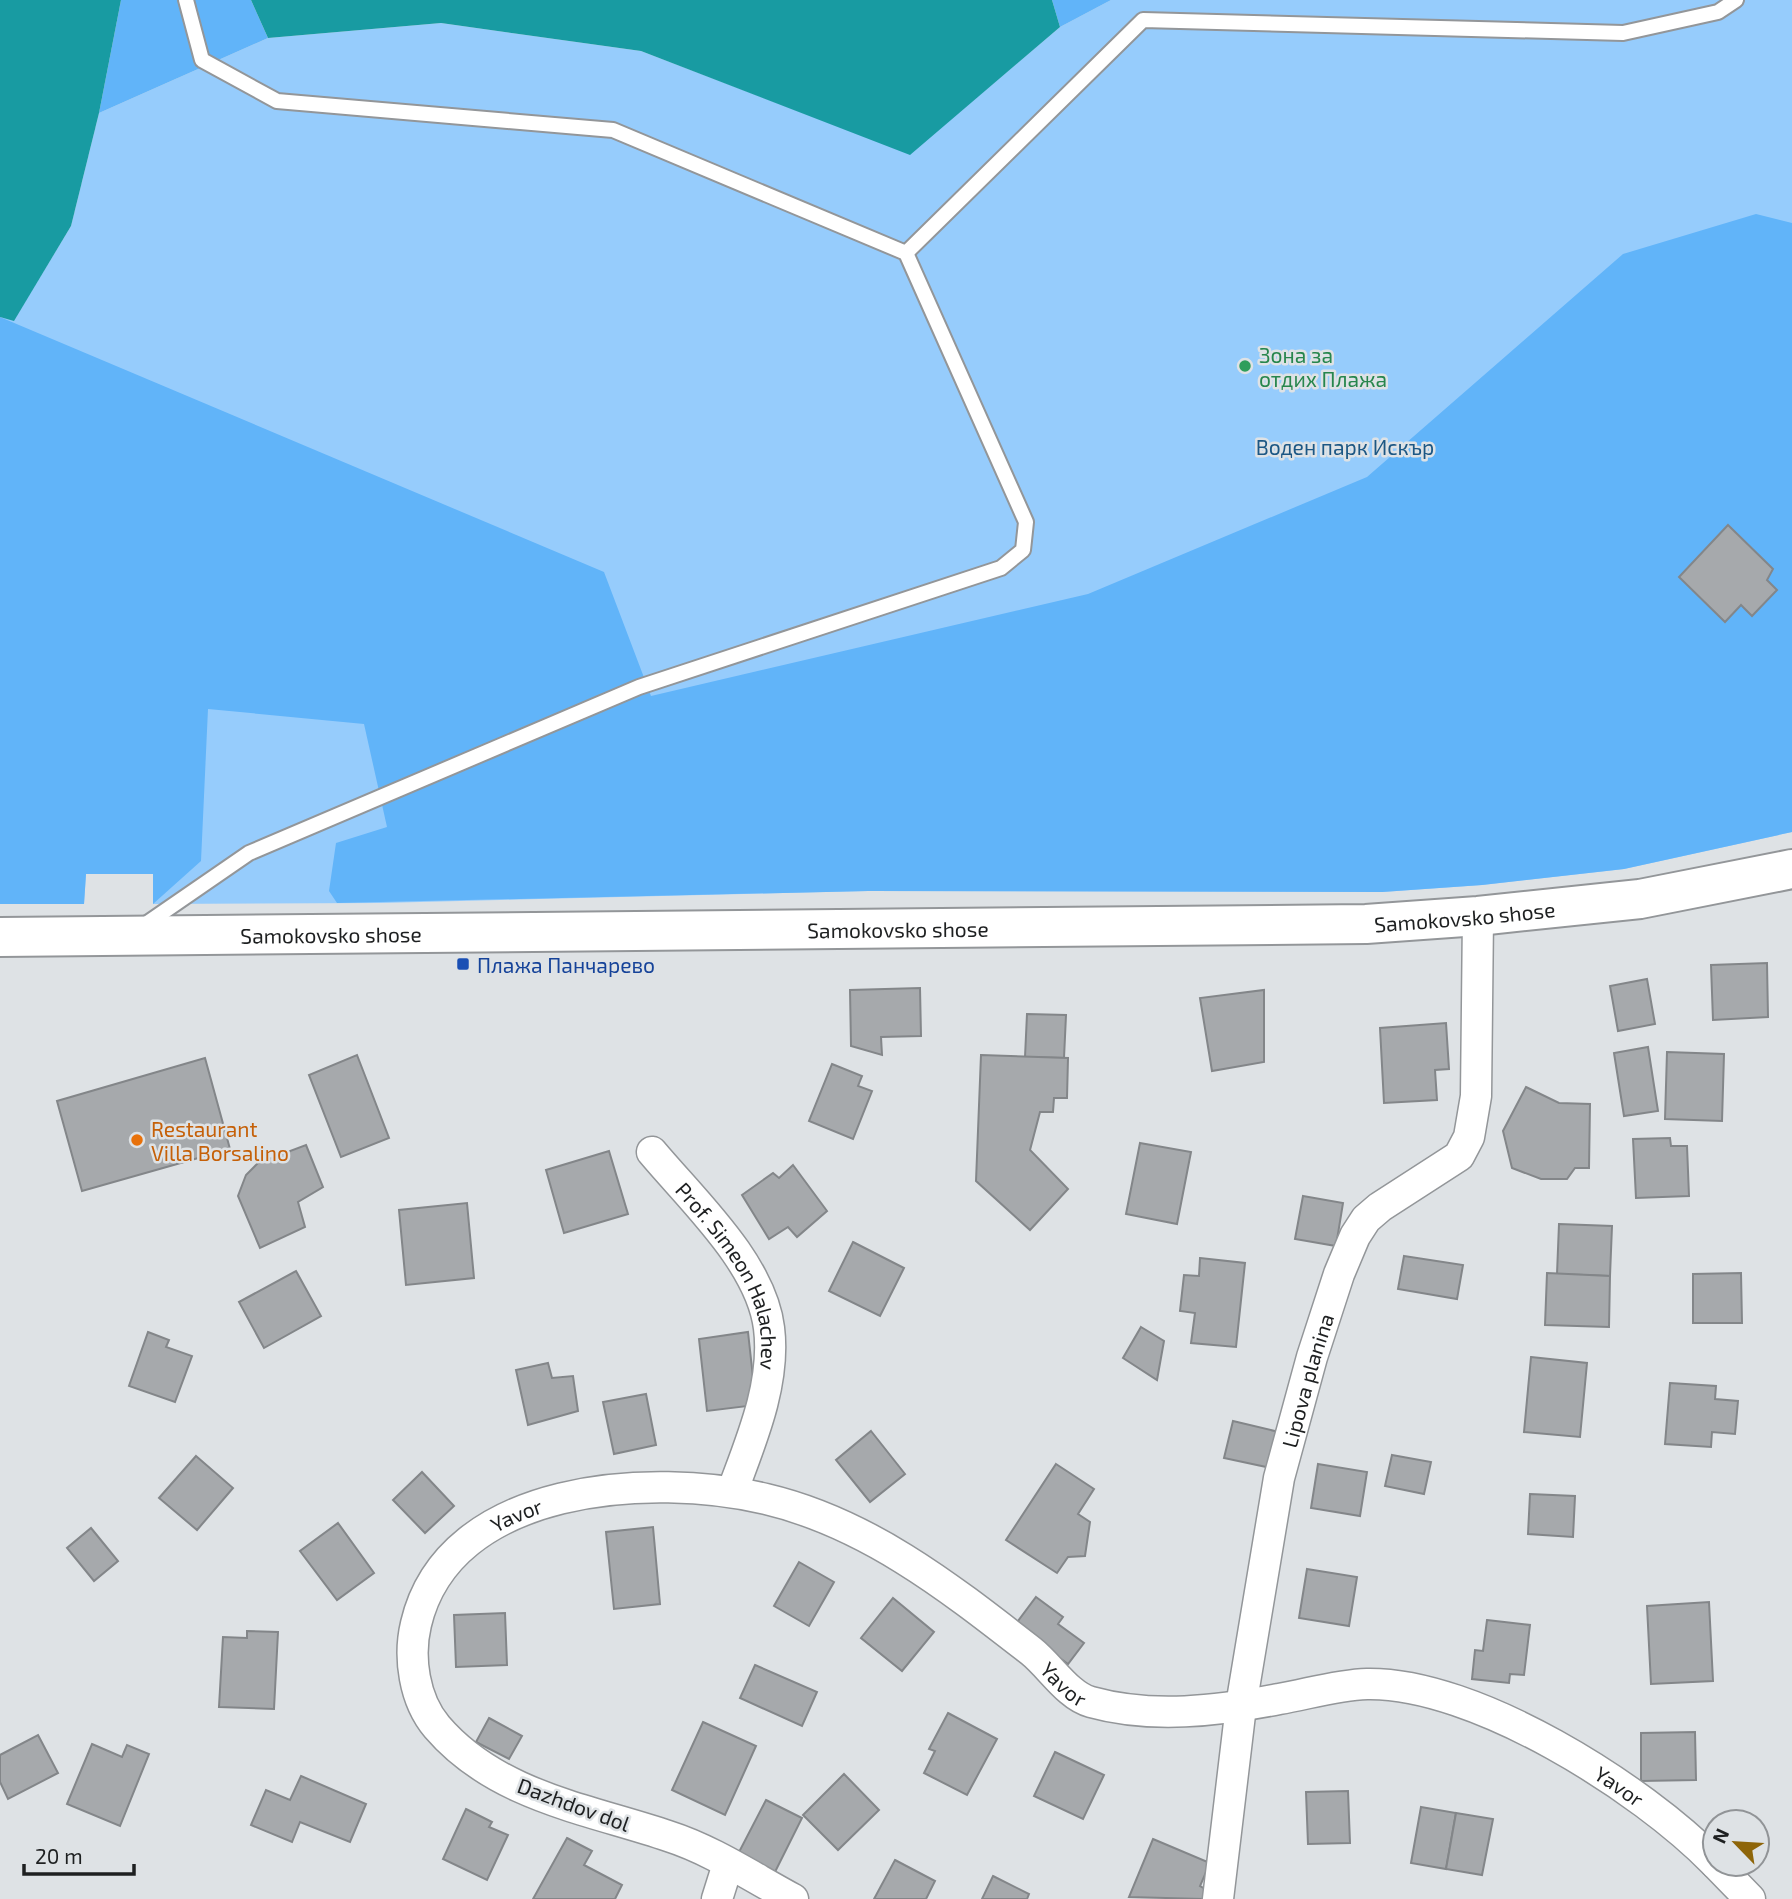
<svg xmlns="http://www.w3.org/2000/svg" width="1792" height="1899" viewBox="0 0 1792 1899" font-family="'Exo 2',sans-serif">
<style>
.green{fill:#96ccfc}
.forest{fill:#61b4f9}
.water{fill:#189ba2}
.building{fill:#a6a9ac;stroke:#838689;stroke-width:2}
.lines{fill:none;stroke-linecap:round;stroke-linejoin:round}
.service-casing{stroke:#939699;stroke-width:18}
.minor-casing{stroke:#939699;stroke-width:33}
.secondary-casing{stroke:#939699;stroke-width:42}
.service{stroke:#fff;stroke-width:14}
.minor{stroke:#fff;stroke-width:30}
.secondary{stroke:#fff;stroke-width:38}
.leisure-dot{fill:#2e9e5b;stroke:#dee2e5;stroke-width:2.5}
.transit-dot{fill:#1a4fb4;stroke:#dee2e5;stroke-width:2.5}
.food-dot{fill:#e8710a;stroke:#dee2e5;stroke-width:2.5}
.labels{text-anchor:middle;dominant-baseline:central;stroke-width:5;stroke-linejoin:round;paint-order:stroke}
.leisure-label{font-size:21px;fill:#27864d;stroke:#dee2e5;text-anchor:start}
.park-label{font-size:21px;fill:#1c5784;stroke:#dee2e5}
.street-label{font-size:21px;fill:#1e2021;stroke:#dee2e5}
.transit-label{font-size:21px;fill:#164399;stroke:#dee2e5;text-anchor:start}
.food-label{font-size:21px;fill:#c56008;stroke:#dee2e5;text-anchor:start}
</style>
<rect width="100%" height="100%" fill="#dee2e5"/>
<path class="green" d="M1111 0H1792V832L1624 869 1482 885 1382 892 868 891 380 903 153 904V874H86L84 904H0V317L14 320 71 226 99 113 268 38 441 23 641 51 910 154 1060 27Z"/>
<g class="forest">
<path d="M121 0H251L268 38 99 113Z"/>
<path d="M1052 0H1111L1060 27Z"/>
<path d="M1756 214 1792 223V832L1624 869 1482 885 1382 892 868 891 337 903 329 891 336 843 387 827 364 724 208 709 201 861 153 904V874H86L84 904H0V317L604 572 651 696 1088 594 1367 477 1623 254Z"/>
</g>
<g class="water">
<path d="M0 0H121L99 113 71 226 14 321 0 317Z"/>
<path d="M251 0H1052L1060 27 910 155 641 51 441 23 268 38Z"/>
</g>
<g class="building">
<path d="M1728 525 1773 569 1767 580 1777 590 1752 616 1741 605 1725 622 1679 577Z"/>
<path d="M1767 963 1768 1017 1713 1020 1711 965Z"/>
<path d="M1647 979 1655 1024 1618 1031 1610 986Z"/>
<path d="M920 988 921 1036 881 1037 882 1055 851 1046 850 990Z"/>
<path d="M1264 990V1062L1212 1071 1200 998Z"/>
<path d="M1027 1014 1066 1015 1064 1058 1025 1057Z"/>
<path d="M1446 1023 1449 1069 1435 1070 1437 1100 1384 1103 1380 1028Z"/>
<path d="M1648 1047 1658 1111 1624 1116 1614 1053Z"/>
<path d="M1667 1052 1724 1054 1722 1121 1665 1119Z"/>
<path d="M357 1055 389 1138 341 1157 309 1075Z"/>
<path d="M981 1055 1068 1058 1067 1098H1054L1053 1112H1040L1030 1150 1068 1189 1030 1230 976 1181Z"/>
<path d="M205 1058 230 1149 82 1191 57 1101Z"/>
<path d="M832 1064 862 1076 858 1086 872 1091 853 1139 809 1121Z"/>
<path d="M1526 1087 1559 1103 1590 1104 1589 1168H1575L1567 1179H1541L1512 1168 1503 1131Z"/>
<path d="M1670 1138 1671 1146H1687L1689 1196 1636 1198 1633 1139Z"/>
<path d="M1140 1143 1191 1152 1177 1224 1126 1214Z"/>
<path d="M306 1145 323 1187 298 1202 305 1227 260 1248 238 1196 246 1175 258 1163Z"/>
<path d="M609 1151 628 1214 564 1233 546 1170Z"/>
<path d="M793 1165 827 1211 797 1237 788 1227 769 1239 742 1195 773 1173 779 1178Z"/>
<path d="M1303 1196 1343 1203 1336 1246 1295 1239Z"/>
<path d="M467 1203 474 1278 406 1285 399 1210Z"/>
<path d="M1559 1224 1612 1226 1610 1276 1557 1274Z"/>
<path d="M853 1242 904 1268 880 1316 829 1291Z"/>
<path d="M1404 1256 1463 1265 1457 1299 1398 1289Z"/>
<path d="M1200 1258 1245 1263 1236 1347 1191 1343 1195 1313 1180 1311 1184 1275 1199 1276Z"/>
<path d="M296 1271 321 1316 264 1348 239 1302Z"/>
<path d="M1547 1273 1610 1276 1609 1327 1545 1325Z"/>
<path d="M1741 1273 1742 1323H1693V1274Z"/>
<path d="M1141 1327 1164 1341 1157 1380 1123 1358Z"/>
<path d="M148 1332 169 1340 166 1347 192 1356 175 1402 129 1386Z"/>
<path d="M748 1332 756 1405 707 1411 699 1339Z"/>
<path d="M1531 1357 1587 1363 1580 1437 1524 1432Z"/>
<path d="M548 1363 552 1378 573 1376 578 1411 528 1425 516 1370Z"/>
<path d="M1670 1383 1716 1386 1715 1399 1738 1401 1735 1434 1712 1432 1711 1447 1665 1444Z"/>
<path d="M646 1394 656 1445 614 1454 603 1402Z"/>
<path d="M1233 1421 1279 1432 1271 1468 1224 1458Z"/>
<path d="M871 1431 905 1474 870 1502 836 1460Z"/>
<path d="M1392 1455 1431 1462 1424 1494 1385 1486Z"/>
<path d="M196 1456 233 1488 197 1530 159 1498Z"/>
<path d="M1056 1464 1094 1489 1078 1514 1090 1522 1085 1556 1068 1557 1057 1573 1006 1540Z"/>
<path d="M1318 1464 1367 1472 1360 1516 1311 1508Z"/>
<path d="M422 1472 454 1506 425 1533 393 1500Z"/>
<path d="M1530 1494 1575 1496 1573 1537 1528 1534Z"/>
<path d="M338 1523 374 1573 337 1600 300 1551Z"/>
<path d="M653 1527 660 1604 614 1609 606 1532Z"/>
<path d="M91 1528 118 1561 94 1581 67 1548Z"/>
<path d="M799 1562 834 1582 809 1626 774 1606Z"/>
<path d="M1307 1569 1357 1577 1349 1626 1299 1618Z"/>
<path d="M1036 1597 1063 1617 1058 1624 1084 1643 1068 1664 1015 1625Z"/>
<path d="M893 1598 934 1632 902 1671 861 1638Z"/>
<path d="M1709 1602 1713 1681 1651 1684 1647 1606Z"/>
<path d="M505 1613 507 1665 456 1667 454 1615Z"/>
<path d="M1487 1620 1530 1625 1524 1675 1510 1674 1509 1683 1472 1679 1475 1650 1483 1651Z"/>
<path d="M247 1631 278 1632 274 1709 219 1707 223 1637 247 1638Z"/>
<path d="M755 1665 817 1692 802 1726 740 1698Z"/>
<path d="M948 1713 997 1739 967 1795 924 1773 935 1751 929 1749Z"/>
<path d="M489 1718 522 1736 509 1759 476 1742Z"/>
<path d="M703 1722 756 1746 725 1815 672 1790Z"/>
<path d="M1695 1732 1696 1780 1641 1781V1733Z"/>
<path d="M38 1735 58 1773 8 1799 0 1782V1755Z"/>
<path d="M92 1744 122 1757 127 1745 149 1754 120 1826 67 1804Z"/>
<path d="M1055 1752 1104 1775 1083 1819 1034 1796Z"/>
<path d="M844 1774 879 1810 838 1850 803 1815Z"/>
<path d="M301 1776 366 1804 350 1842 300 1822 292 1842 251 1825 266 1790 290 1800Z"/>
<path d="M1348 1791 1350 1843 1308 1844 1306 1792Z"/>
<path d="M766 1800 802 1818 775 1872 738 1854Z"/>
<path d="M1421 1807 1456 1813 1446 1869 1411 1863Z"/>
<path d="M466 1809 492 1822 489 1827 508 1835 487 1880 443 1859Z"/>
<path d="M1456 1813 1493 1819 1482 1875 1446 1869Z"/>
<path d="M567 1838 592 1851 584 1865 622 1885 615 1899H533Z"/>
<path d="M1153 1839 1210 1863 1200 1886 1207 1890 1203 1899 1129 1897Z"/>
<path d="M895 1860 935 1881 926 1899H874Z"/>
<path d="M993 1876 1029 1894 1027 1899H982Z"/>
</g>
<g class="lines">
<g class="service-casing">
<g id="service">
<path d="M906 253 1143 20 1623 33 1718 12 1736 0"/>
<path d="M143 926 249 853 639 687 1001 568 1023 550 1026 522 906 253 613 130 277 101 202 60 186 0"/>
</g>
</g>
<g class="minor-casing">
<g id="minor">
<path id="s1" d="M652 1152C692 1200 761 1263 769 1328 776 1383 751 1441 732 1492"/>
<path d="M1716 1864 1750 1899"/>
<path d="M717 1899 728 1864"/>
<path id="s2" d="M793 1899C752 1877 712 1850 668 1836 588 1809 496 1796 437 1727 414 1700 408 1657 416 1624 449 1483 653 1472 766 1499 868 1523 950 1588 1031 1651 1050 1666 1068 1696 1091 1702 1152 1719 1218 1711 1279 1699 1308 1694 1337 1685 1367 1684 1475 1682 1642 1788 1715 1863"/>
<path id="s3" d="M1218 1899 1241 1706 1279 1478 1312 1357 1339 1274 1355 1236 1366 1219 1380 1207 1459 1156 1469 1137 1476 1096 1478 916"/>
</g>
</g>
<g class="secondary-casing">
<g id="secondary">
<path id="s4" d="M0 937 1366 924 1478 916 1640 899 1792 869"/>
</g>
</g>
<use href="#service" class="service"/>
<use href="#minor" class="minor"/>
<use href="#secondary" class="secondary"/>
</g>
<circle class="leisure-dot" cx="1245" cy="366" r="7"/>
<rect class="transit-dot" x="456" y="957" width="14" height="14" rx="3.5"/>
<circle class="food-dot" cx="137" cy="1140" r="7"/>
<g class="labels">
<g class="leisure-label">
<text x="1259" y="354">Зона за<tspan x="1259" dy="24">отдих Плажа</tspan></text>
</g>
<g class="park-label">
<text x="1345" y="446">Воден парк Искър</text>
</g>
<g class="street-label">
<text stroke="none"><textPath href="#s4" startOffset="1465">Samokovsko shose</textPath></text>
<text stroke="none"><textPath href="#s4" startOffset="898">Samokovsko shose</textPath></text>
<text stroke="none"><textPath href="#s4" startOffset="331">Samokovsko shose</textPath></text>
<text stroke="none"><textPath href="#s1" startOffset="150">Prof. Simeon Halachev</textPath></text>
<text stroke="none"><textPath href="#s3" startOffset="527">Lipova planina</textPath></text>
<text stroke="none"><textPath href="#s2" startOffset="663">Yavor</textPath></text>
<text stroke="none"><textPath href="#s2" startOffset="1272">Yavor</textPath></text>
<text stroke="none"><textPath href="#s2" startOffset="1860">Yavor</textPath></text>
<text transform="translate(574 1804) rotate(20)">Dazhdov dol</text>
</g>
<g class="transit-label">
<text x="477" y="964">Плажа Панчарево</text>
</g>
<g class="food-label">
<text x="151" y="1128">Restaurant<tspan x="151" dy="24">Villa Borsalino</tspan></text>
</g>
</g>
<g transform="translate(1736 1843) rotate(295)"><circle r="33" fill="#dee2e5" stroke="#919497" stroke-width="2"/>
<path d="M0-5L12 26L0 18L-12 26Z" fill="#8e6509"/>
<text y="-10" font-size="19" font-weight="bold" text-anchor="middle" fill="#1e2021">N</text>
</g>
<path d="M24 1864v10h110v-10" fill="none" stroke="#1e2021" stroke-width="3.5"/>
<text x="35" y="1864" font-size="21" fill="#1e2021" stroke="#dee2e5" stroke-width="5" paint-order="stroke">20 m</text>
</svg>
